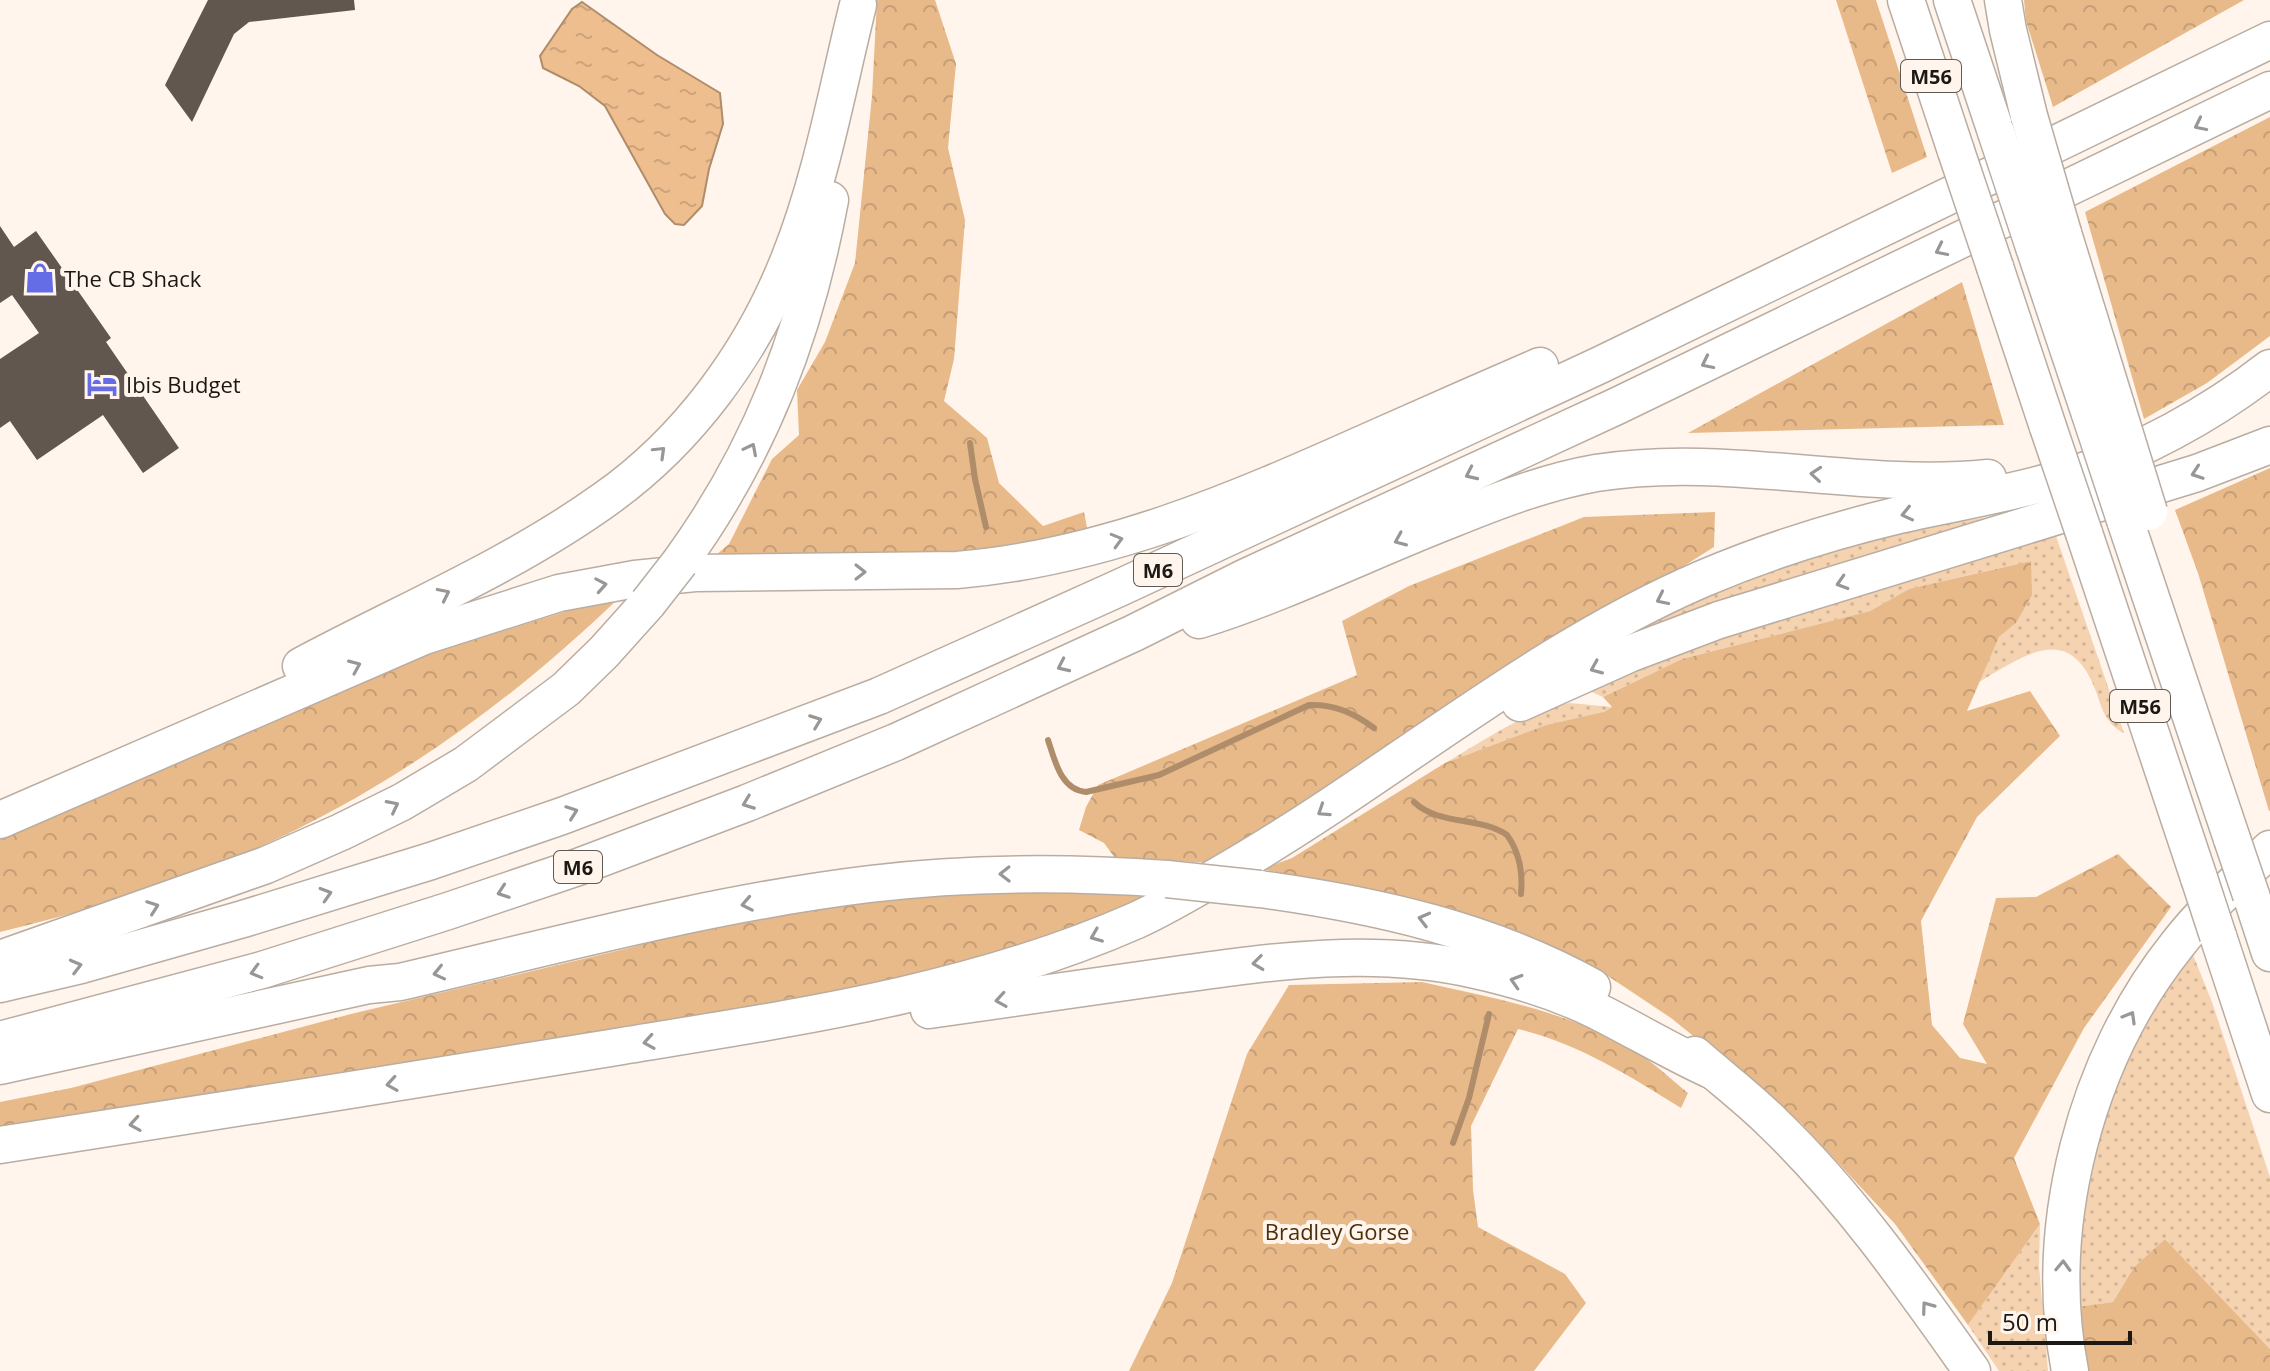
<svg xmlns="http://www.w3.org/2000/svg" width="2270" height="1371" viewBox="0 0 2270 1371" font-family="'Open Sans',sans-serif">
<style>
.grass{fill:url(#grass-dots)}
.forest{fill:url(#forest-crowns)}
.water{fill:url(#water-ripples);stroke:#af8c6a;stroke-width:2}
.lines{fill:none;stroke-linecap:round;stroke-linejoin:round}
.stream{stroke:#af8c6a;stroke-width:6}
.building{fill:#62574e}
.highway-casing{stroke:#b9ada2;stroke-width:39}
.highway{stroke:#fff;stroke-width:36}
.highway-bridge-casing{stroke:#b9ada2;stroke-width:39;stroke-linecap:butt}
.highway-bridge{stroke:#fff;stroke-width:36}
.oneway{stroke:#999795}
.labels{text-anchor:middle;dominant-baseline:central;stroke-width:8;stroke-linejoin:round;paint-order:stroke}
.shield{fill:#fff5ec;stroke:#605a55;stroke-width:2}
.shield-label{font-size:20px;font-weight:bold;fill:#1c1814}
.poi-label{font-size:22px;fill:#1c1814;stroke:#fff5ec;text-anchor:start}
.park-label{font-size:22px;fill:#4e2e08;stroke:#fff5ec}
</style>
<defs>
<pattern id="grass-dots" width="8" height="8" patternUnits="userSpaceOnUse" patternTransform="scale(2)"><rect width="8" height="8" fill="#f5d2b0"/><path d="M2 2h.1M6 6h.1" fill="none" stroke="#d1b496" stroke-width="1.8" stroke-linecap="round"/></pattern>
<pattern id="forest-crowns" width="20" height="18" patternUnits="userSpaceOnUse" patternTransform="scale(2)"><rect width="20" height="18" fill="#e8b989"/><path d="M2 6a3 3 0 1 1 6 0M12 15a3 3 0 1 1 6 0" fill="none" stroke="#c69e75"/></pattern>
<pattern id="water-ripples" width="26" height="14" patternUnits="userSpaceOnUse" patternTransform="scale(2)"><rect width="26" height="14" fill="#eebe8f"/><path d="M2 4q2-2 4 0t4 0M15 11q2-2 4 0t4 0" fill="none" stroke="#cca37a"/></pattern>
</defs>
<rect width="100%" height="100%" fill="#fff5ec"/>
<g class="grass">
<path d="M2044 504 1616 649 1633 628 1767 565 1911 529 1996 516Z"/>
<path d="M2056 536 2124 733C2107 725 2102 710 2097 694 2071 621 2028 653 1979 682L1999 637 2016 623 2031 595V561L1909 589 1870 611 1682 659 1603 697 1587 690 1685 649Z"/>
<path d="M1570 703 1612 707 1602 713 1546 725 1445 763C1485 740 1525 711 1570 703Z"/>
<path d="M2191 950 2212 1002 2270 1177V1349L2165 1239 2134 1267 2113 1302 2077 1307C2078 1243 2083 1174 2105 1113 2125 1054 2158 1002 2191 950Z"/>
<path d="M2040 1224 2039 1266 2048 1371H1999L1968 1325Z"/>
</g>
<g class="forest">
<path d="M877 0H935L956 64 948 148 965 220 954 359 944 401 987 438 999 483 1043 526 1084 512 1089 538 1032 552 702 567 729 544 772 459 799 435 797 390 825 342 855 263 872 96Z"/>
<path d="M1836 0H1876L1927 157 1892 173Z"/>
<path d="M2024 0H2244L2053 107 2026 21Z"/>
<path d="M2270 117V336L2207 383 2144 419 2085 212Z"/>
<path d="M1962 282 2004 425 1688 433Z"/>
<path d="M2270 468V811H2269L2198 573 2175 510Z"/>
<path d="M1715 512 1714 547 1212 863 1115 858 1104 843 1079 830 1086 807 1098 785 1357 675 1342 621 1409 586 1584 517Z"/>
<path d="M2031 561 2032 595 2016 623 1999 637 1967 711 2030 691 2060 736 1977 817 1921 921 1932 1025 1960 1058 1987 1064 1963 1024 1996 898 2036 897 2118 854 2171 907 2084 1028 2014 1158 2040 1224 1968 1325 1895 1224 1801 1123 1671 1018 1596 968 1522 935 1448 909 1262 869 1292 858 1445 763 1546 725 1604 712 1612 707 1603 697 1682 659 1870 611 1909 589Z"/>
<path d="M624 593C508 706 377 799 227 861 153 892 77 913 0 932V830L420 657Z"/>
<path d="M1068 888 1159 896 930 981 0 1133V1102L71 1088 351 1014 629 948 720 923 896 895Z"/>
<path d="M1422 982C1498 999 1579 1013 1645 1058 1660 1068 1674 1082 1688 1093L1681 1108C1630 1076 1577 1043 1518 1029L1471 1126 1473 1190 1478 1227 1565 1274 1586 1303 1534 1371H1129L1172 1283 1247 1054 1289 985Z"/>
<path d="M2165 1239 2270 1349V1371H2085L2077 1307 2113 1302 2134 1267Z"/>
</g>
<path class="water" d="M582 2 657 55 720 93 723 124 709 169 702 206 684 225 675 224 665 214 605 106 579 86 543 68 540 56 572 9Z"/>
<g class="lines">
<g class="stream">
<path d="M970 443 975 479 986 527"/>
<path d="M1048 740C1055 761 1061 790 1086 792L1159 775 1309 705C1334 704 1354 713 1374 728"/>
<path d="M1414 802C1439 826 1479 816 1507 835 1520 853 1523 872 1521 894"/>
<path d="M1453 1143 1469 1098 1489 1014"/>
</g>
</g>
<g class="building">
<path d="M208 0H354L355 10 249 22 234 34 192 122 165 85Z"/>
<path d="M0 226 14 247 36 231 111 338 106 342 179 448 143 473 103 415 37 460 10 421 0 428V359L39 333 12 295 0 303Z"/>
</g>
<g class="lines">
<g class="highway-casing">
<g id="highway">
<path d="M1906 0 1956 151"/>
<path d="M1952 0 1996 132"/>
<path d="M2003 0 2008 30 2029 116"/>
<path d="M2063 233 2116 405"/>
<path d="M2034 247 2090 414"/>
<path d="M1995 267 2048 427"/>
<path d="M2125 520 2232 839"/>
<path d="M2084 533 2199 878"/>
<path d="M680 562C760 452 805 334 830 200"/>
<path d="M1199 620C1286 593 1367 552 1452 519 1499 500 1546 482 1596 473 1727 452 1857 491 1988 478"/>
<path d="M301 666C402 612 510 567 604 500 688 441 753 352 790 257 822 177 837 89 858 5"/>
<path d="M1520 703 1629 654 1719 620 2197 473 2270 445"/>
<path d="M0 820 424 636 559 593 635 579 695 573 957 570C1103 558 1235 501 1367 442 1425 416 1482 391 1540 366"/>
<path d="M1260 889C1376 905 1489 930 1592 987"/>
<path d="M2251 895 2270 953"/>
<path d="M2218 936 2270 1094"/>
<path d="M0 959 266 865 341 832 402 802 466 764 566 689 604 652 648 603"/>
<path d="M0 984 81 965 243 919 431 861 562 816 879 696 1117 589 1600 365 2270 40"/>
<path d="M929 1010C1011 999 1093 986 1175 975 1275 961 1375 947 1475 970 1516 979 1558 992 1595 1010 1635 1030 1673 1053 1713 1071"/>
<path d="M0 1040 262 970 448 911 578 867 747 803 896 742 1134 633 1244 578 1617 406 2270 90"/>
<path d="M1695 1055C1721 1078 1749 1099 1773 1123 1850 1197 1911 1285 1972 1371"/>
<path d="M0 1066 369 985 400 982C555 946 712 903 870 884 969 872 1068 872 1167 879"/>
<path d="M0 1145C201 1114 403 1082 604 1049 785 1019 967 995 1137 920 1170 905 1202 885 1233 867 1391 775 1533 652 1702 579 1765 552 1832 531 1899 515 1955 502 2011 494 2066 477 2138 454 2211 414 2270 368"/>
<path d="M2070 1371C2042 1226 2085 1060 2177 945 2204 910 2238 880 2270 849"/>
</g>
</g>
<use href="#highway" class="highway"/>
<g class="highway-bridge-casing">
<g id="highway-bridge">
<path d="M2029 116 2063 233"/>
<path d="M1996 132 2034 247"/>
<path d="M1956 151 1995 267"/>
<path d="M2116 405 2149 512"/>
<path d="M2090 414 2125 520"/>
<path d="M2048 427 2084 533"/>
<path d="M648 603 680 562"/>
<path d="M2232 839 2251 895"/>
<path d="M2199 878 2218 936"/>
<path d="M1167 879 1260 889"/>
</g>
</g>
<use href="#highway-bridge" class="highway-bridge"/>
</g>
<defs><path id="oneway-chevron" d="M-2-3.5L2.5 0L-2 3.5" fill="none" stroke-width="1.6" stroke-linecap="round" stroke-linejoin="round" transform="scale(2)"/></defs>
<g class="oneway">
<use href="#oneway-chevron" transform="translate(2200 125) rotate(154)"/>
<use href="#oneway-chevron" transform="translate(1941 250) rotate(154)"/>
<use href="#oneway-chevron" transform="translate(1707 363) rotate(154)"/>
<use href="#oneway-chevron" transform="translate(751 449) rotate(-63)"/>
<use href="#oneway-chevron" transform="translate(660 452) rotate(-44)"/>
<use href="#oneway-chevron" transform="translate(2197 473) rotate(161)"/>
<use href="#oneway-chevron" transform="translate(1471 474) rotate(155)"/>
<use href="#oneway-chevron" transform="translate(1816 474) rotate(-175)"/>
<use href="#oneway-chevron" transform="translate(1907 514) rotate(167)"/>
<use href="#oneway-chevron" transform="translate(1117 540) rotate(-16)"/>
<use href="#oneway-chevron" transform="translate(1400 540) rotate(157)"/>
<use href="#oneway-chevron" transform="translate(860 572)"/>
<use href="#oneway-chevron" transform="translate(1842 583) rotate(163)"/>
<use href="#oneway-chevron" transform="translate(601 585) rotate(-10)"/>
<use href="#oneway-chevron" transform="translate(444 594) rotate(-26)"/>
<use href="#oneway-chevron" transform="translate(1662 599) rotate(154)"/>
<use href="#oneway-chevron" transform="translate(355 666) rotate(-23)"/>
<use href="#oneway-chevron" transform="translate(1063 666) rotate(155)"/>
<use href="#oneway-chevron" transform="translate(1596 668) rotate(157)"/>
<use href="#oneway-chevron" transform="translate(816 721) rotate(-21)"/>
<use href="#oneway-chevron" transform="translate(748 803) rotate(159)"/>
<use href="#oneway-chevron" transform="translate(393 806) rotate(-27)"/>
<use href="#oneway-chevron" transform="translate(1323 811) rotate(147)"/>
<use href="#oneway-chevron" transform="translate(572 812) rotate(-20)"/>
<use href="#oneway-chevron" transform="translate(1005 874) rotate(179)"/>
<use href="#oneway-chevron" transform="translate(503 892) rotate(161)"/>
<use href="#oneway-chevron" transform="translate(326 894) rotate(-17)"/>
<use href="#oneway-chevron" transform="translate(747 904) rotate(169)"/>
<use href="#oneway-chevron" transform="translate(153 907) rotate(-20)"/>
<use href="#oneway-chevron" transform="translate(1424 919) rotate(-166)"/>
<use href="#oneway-chevron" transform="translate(1096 936) rotate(158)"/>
<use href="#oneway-chevron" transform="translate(1258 963) rotate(173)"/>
<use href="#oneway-chevron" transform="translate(76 966) rotate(-14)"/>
<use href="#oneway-chevron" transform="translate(256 972) rotate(164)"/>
<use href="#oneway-chevron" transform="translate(439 973) rotate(167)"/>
<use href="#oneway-chevron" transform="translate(1516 981) rotate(-163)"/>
<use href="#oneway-chevron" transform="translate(1001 1000) rotate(171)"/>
<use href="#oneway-chevron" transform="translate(2130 1017) rotate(-60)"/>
<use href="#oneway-chevron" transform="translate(649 1042) rotate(171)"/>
<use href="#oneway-chevron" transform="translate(392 1084) rotate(171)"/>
<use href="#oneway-chevron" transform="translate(135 1124) rotate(171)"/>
<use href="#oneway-chevron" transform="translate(2063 1266) rotate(-88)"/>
<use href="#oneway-chevron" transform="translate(1927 1307) rotate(-126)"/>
</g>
<defs>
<g id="shop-bare" transform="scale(2.4)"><path d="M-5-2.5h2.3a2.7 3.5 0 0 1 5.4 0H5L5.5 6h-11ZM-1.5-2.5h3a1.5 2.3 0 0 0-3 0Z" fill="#646de6" stroke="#fff5ec" stroke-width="2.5" paint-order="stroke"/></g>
<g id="hotel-bare" transform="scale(2.4)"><path d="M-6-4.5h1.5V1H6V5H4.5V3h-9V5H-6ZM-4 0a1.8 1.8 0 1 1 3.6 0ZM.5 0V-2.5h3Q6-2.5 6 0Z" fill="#646de6" stroke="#fff5ec" stroke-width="2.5" paint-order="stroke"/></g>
</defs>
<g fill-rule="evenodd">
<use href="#shop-bare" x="40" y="278"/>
<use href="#hotel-bare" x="102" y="384"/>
</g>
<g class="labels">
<g class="shield">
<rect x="1901" y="60" width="60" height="32" rx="6"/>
<rect x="1134" y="554" width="48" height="32" rx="6"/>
<rect x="2110" y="690" width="60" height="32" rx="6"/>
<rect x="554" y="851" width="48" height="32" rx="6"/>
</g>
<g class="shield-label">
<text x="1931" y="76">M56</text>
<text x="1158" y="570">M6</text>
<text x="2140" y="706">M56</text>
<text x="578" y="867">M6</text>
</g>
<g class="poi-label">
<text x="64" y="278">The CB Shack</text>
<text x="126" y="384">Ibis Budget</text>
</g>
<g class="park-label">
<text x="1337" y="1231">Bradley Gorse</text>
</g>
</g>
<path d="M1990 1331v12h140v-12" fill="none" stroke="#1c1814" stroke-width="4"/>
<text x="2002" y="1331" font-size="24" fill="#1c1814" stroke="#fff5ec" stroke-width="6" paint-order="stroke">50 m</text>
</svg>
